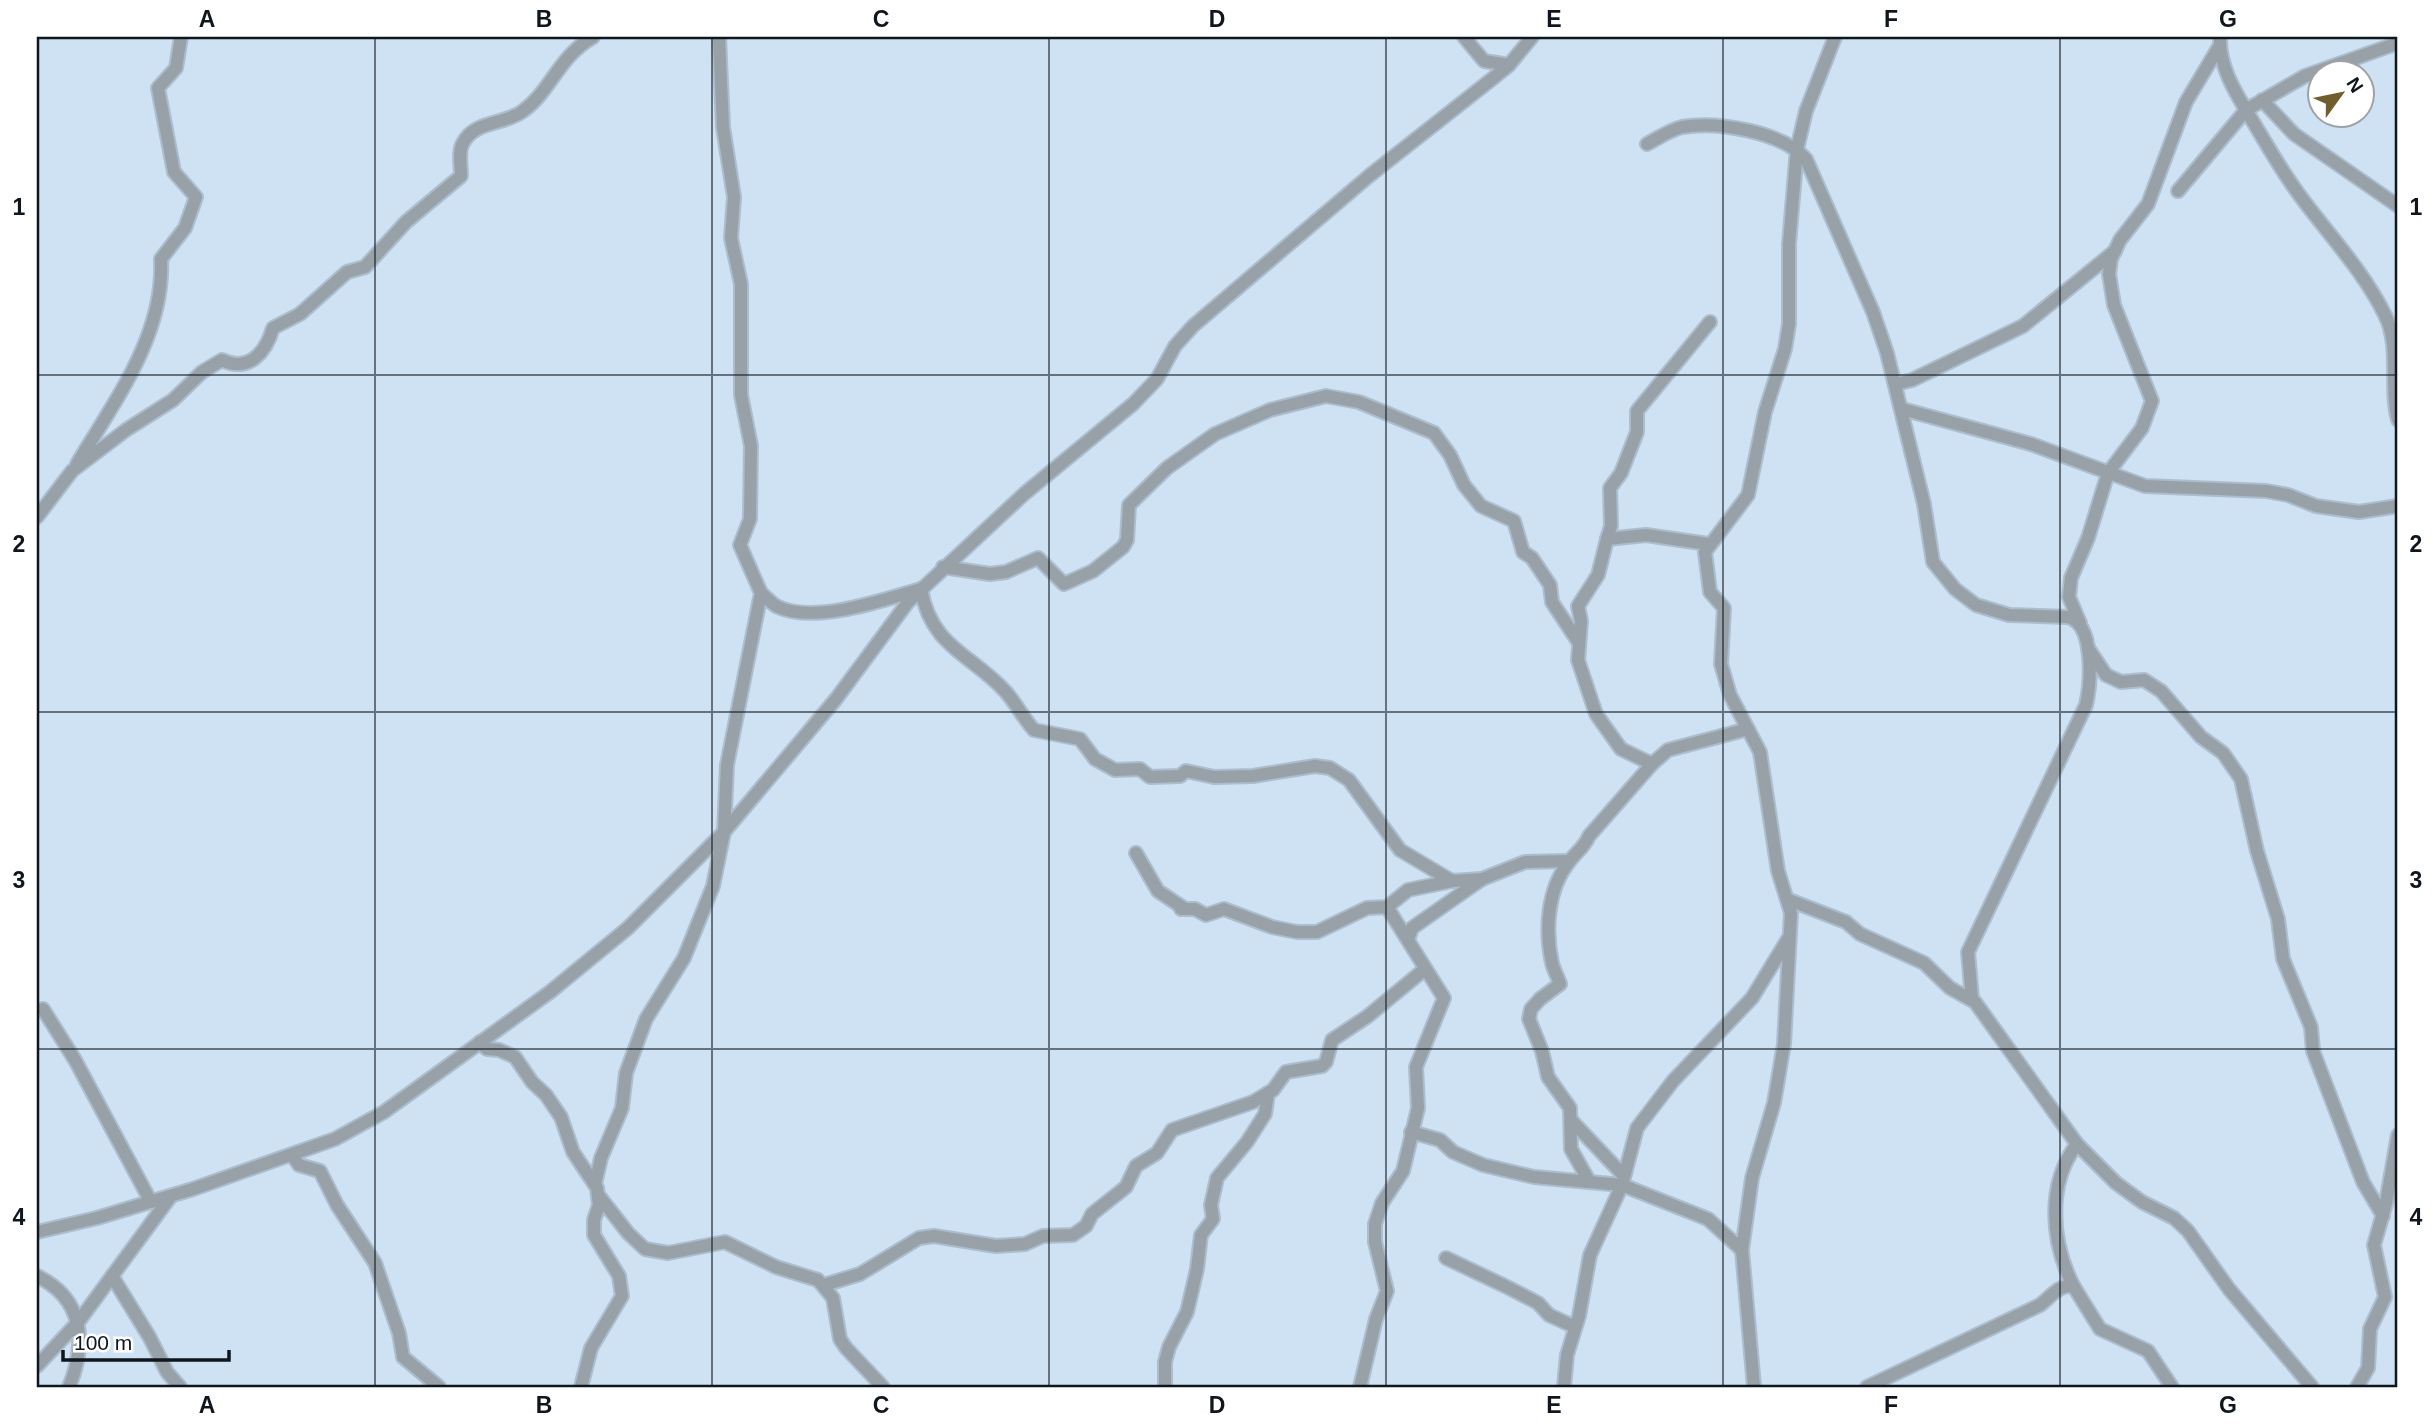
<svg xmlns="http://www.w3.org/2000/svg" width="2435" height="1424" viewBox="0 0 2435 1424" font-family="Helvetica,sans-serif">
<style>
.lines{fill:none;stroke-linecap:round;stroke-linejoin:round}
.minor-casing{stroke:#acbdcd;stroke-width:16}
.minor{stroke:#98a0a8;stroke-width:12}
.grid{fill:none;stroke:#0f161d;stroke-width:2;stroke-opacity:0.55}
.neatline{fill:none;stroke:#0f161d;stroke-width:2.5}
.grid-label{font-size:23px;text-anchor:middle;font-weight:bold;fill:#0f161d}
</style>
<rect width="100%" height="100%" fill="#cee2f4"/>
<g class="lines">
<g class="minor-casing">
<g id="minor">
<path d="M1464 37 1484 61 1509 65"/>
<path d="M2220 37C2219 68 2237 95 2252 120 2267 145 2281 170 2298 193 2327 233 2363 270 2385 315 2401 347 2389 387 2398 420"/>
<path d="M2262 100 2294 134 2398 206"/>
<path d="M1647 144C1658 138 1670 130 1682 127 1718 121 1782 132 1806 159L1873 312 1887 353 1924 504 1933 562 1955 589 1976 605 2009 615 2068 617C2095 624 2091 683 2086 705L1968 952 1972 999"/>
<path d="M2178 191 2246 110 2305 76 2398 43"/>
<path d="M1896 384 1912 380 2023 326 2115 251"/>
<path d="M1902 409 2031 444 2145 486 2266 491 2288 495 2316 506 2359 512 2398 506"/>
<path d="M77 464C114 402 165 335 161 259L185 228 196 197 174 172 158 88 176 68 181 37"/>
<path d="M37 517 72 471 126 430 173 400 202 372 222 360C249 373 266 352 273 328L300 314 347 272 365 267 406 222 461 176C461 166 458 151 463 143 475 120 505 125 523 111 551 91 558 57 593 37"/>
<path d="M1607 539 1611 526 1610 488 1621 473 1637 432V411L1710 322"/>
<path d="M943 567 990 574 1006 572 1038 558 1064 584 1093 571 1123 547 1127 540 1129 505 1167 468 1215 434 1270 410 1326 396 1359 402 1434 433 1450 455 1464 485 1481 506 1514 521 1523 552 1532 558 1550 585 1552 602 1579 643"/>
<path d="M761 593C766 597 772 604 778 607 816 624 883 600 921 589 931 647 971 654 1005 691 1016 703 1023 718 1034 730L1080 739 1095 759 1115 770 1140 769 1150 777 1180 776 1186 771 1214 777 1253 776 1315 766 1330 768 1349 780 1400 850 1452 881 1482 879 1525 862 1569 861"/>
<path d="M2080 623 2069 597 2071 578 2088 538 2108 473 2142 428 2152 401 2114 305 2109 274 2111 259 2120 240 2148 204 2186 102 2220 45"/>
<path d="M2088 648 2106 675 2121 682 2144 680 2161 691 2201 737 2223 753 2241 779 2257 851 2278 919 2283 959 2311 1027 2313 1051 2363 1182 2383 1216"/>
<path d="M1652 764 1621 749 1596 714 1578 660 1581 621 1578 606 1598 575 1607 539 1646 535 1708 544"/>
<path d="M1136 853 1158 891 1182 907 1181 909H1195L1206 915 1224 909 1272 927 1297 932H1317L1367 908 1387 907 1408 890 1452 881"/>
<path d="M1789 900 1846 922 1860 934 1924 963 1950 988 1975 1002 2077 1144 2116 1183 2142 1202 2174 1218 2188 1231 2229 1289 2312 1387"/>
<path d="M1408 940 1412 928 1482 879"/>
<path d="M43 1009 75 1060 151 1202"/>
<path d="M480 1042 487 1049 499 1050 515 1057 532 1082 546 1095 561 1117 573 1152 597 1188 599 1205 594 1220V1235L619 1276 622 1296 591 1348 581 1387"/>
<path d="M1571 1120 1624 1176"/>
<path d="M1411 1132 1440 1140 1453 1152 1483 1165 1534 1177 1622 1185 1708 1219 1742 1250"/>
<path d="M292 1155 299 1165 320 1171 337 1205 375 1263 399 1333 403 1357 439 1387"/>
<path d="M1589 1181 1571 1149 1570 1108 1548 1077 1542 1051 1529 1019 1531 1009 1540 999 1560 984C1558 977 1554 971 1552 963 1545 931 1547 889 1569 862 1576 852 1584 848 1589 836L1652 764 1668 750 1748 729"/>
<path d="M595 1184 601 1158 622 1108 626 1073 646 1019 684 958 713 886 724 832 727 765 761 593 740 545 750 519 751 446 741 395V284L731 238 734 197 723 127 719 37"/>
<path d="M599 1196 628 1233 645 1249 668 1253 725 1242 776 1267 818 1280 833 1298 840 1339 846 1348 883 1387"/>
<path d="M37 1232 97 1218 193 1189 335 1139 384 1112 550 992 628 928 724 832 836 699 908 602 1024 494 1133 404 1157 379 1175 346 1193 326 1369 176 1492 79 1509 65 1532 37"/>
<path d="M1446 1258 1505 1286 1538 1303 1549 1315 1575 1327"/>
<path d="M37 1276C84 1299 87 1343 69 1387"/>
<path d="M112 1276 150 1338 167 1372 180 1387"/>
<path d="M824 1285 860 1274 919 1238 934 1236 996 1246 1025 1244 1043 1236 1073 1235 1086 1226 1092 1214 1126 1187 1136 1166 1157 1153 1172 1130 1253 1102 1273 1090 1286 1072 1322 1066 1326 1062 1332 1040 1368 1016 1425 969"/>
<path d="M2074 1287C2051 1243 2046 1185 2077 1144"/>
<path d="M37 1366 79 1321 171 1196"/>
<path d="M1165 1387V1362L1169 1347 1187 1312 1197 1269 1201 1235 1213 1219 1211 1205 1217 1178 1247 1142 1265 1114 1268 1093"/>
<path d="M1360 1387 1376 1319 1387 1291 1375 1242V1224L1382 1203 1403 1171 1418 1108 1416 1067 1444 998 1387 907"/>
<path d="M1564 1387 1567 1355 1579 1316 1590 1255 1622 1185 1637 1128 1673 1081 1752 998 1788 939"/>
<path d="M1754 1387 1742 1250 1752 1178 1774 1103 1784 1044 1791 913 1778 871 1760 752 1730 695 1721 664 1724 608 1710 592 1705 552 1748 495 1765 412 1785 349 1789 324V244L1797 149 1806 111 1835 37"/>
<path d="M1867 1387 2040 1305C2051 1297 2059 1283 2074 1287L2100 1329 2148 1351 2172 1387"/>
<path d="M2357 1387 2368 1368 2370 1329 2385 1297 2374 1245 2386 1203 2398 1135"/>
</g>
</g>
<use href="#minor" class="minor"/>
</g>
<path class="grid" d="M375 37V1387M712 37V1387M1049 37V1387M1386 37V1387M1723 37V1387M2060 37V1387M37 375H2398M37 712H2398M37 1049H2398"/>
<rect width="2435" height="1424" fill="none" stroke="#ffffff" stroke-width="77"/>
<g transform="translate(2341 94) rotate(57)"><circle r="33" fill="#ffffff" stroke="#9fa2a5" stroke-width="2"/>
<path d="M0-5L12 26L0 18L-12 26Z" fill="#715e2d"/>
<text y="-10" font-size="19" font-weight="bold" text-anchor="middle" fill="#0f161d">N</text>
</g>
<path d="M63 1350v10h166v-10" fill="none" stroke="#0f161d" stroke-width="3.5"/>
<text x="74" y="1350" font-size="21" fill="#0f161d" stroke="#ffffff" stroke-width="5" paint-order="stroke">100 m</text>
<rect x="38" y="38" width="2358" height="1348" class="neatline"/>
<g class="grid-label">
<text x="207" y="27">A</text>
<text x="544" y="27">B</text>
<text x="881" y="27">C</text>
<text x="1217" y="27">D</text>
<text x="1554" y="27">E</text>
<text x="1891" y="27">F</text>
<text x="2228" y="27">G</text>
<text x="19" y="215">1</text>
<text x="2416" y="215">1</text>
<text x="19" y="552">2</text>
<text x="2416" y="552">2</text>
<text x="19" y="888">3</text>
<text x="2416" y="888">3</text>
<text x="19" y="1225">4</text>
<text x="2416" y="1225">4</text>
<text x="207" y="1413">A</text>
<text x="544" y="1413">B</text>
<text x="881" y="1413">C</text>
<text x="1217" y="1413">D</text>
<text x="1554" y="1413">E</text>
<text x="1891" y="1413">F</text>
<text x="2228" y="1413">G</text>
</g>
</svg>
